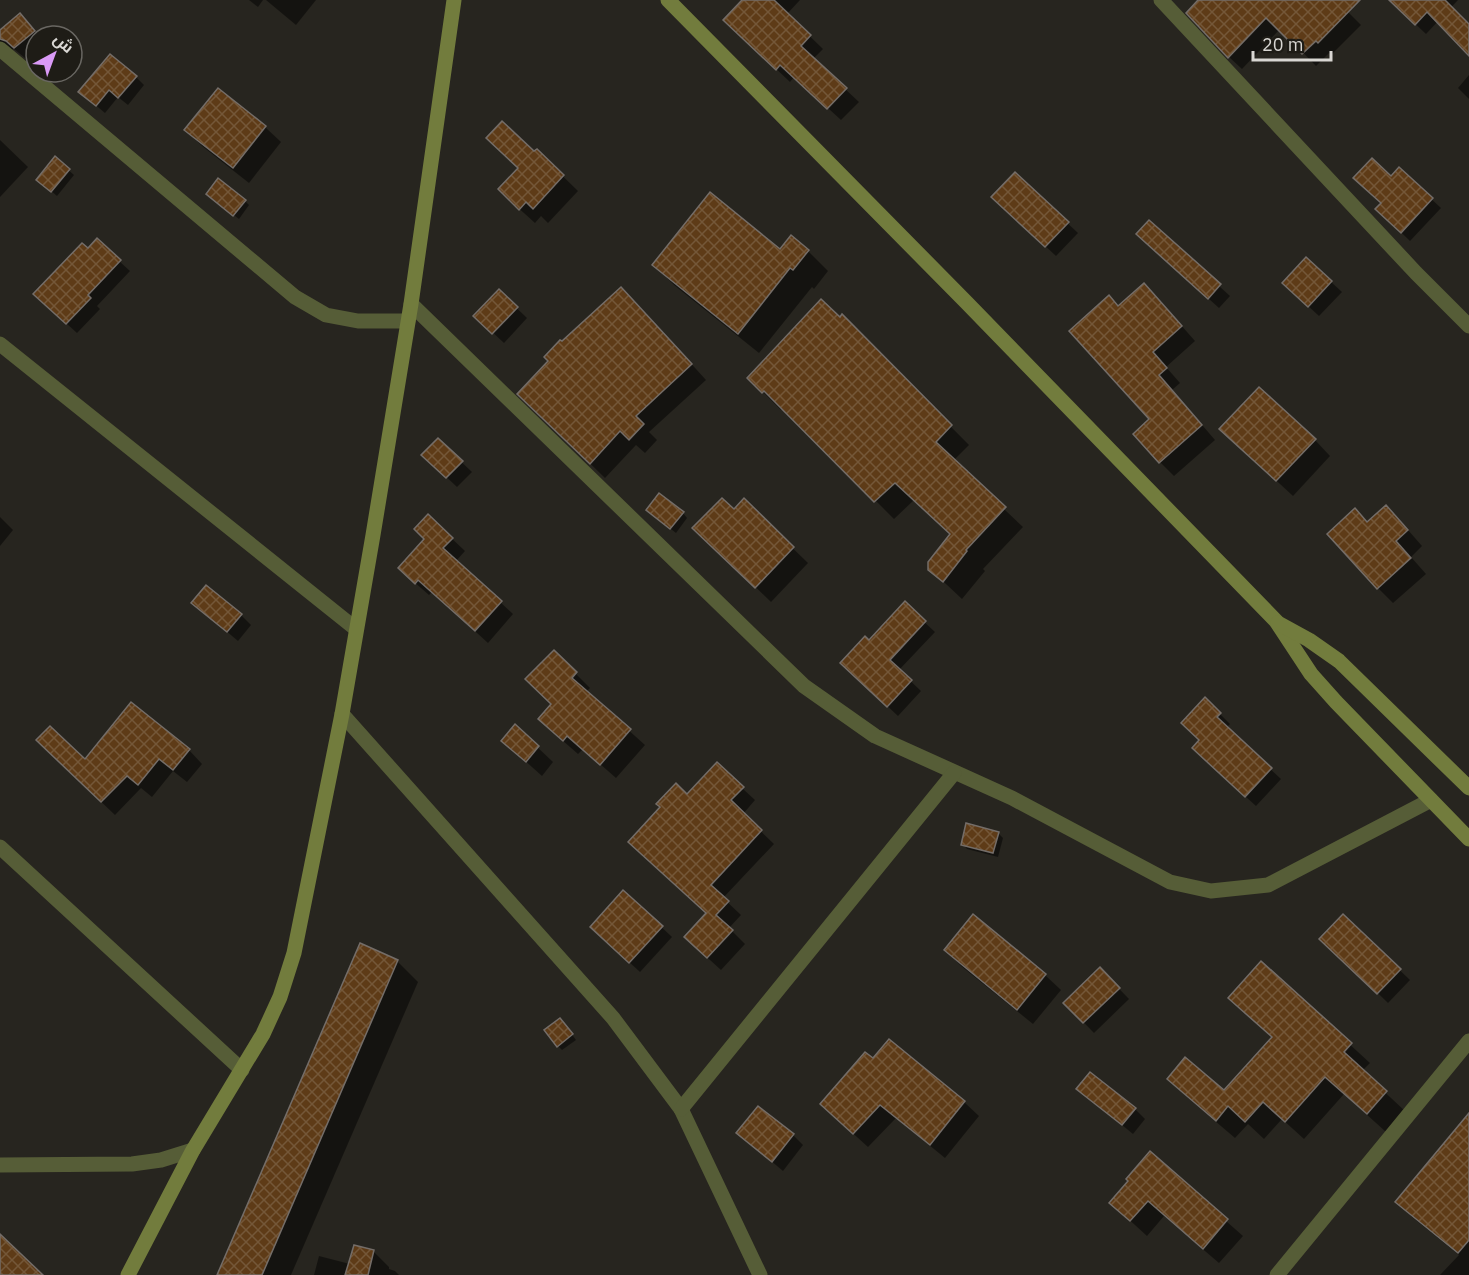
<svg xmlns="http://www.w3.org/2000/svg" width="1469" height="1275" viewBox="0 0 1469 1275" font-family="'IBM Plex Sans',Cairo,sans-serif">
<style>
.shadow{fill:#0007}
.building{fill:url(#building-cross-hatch);stroke:#746d68;stroke-width:1.5}
.lines{fill:none;stroke-linecap:round;stroke-linejoin:round}
.street{stroke:#565d37;stroke-width:15}
.secondary{stroke:#727c3d;stroke-width:15}
</style>
<defs>
<pattern id="building-cross-hatch" width="8" height="8" patternUnits="userSpaceOnUse" patternTransform="scale(1.5)"><rect width="8" height="8" fill="#5e3b17"/><path d="M0 0l8 8M0 8l8-8" fill="none" stroke="#745738"/></pattern>
</defs>
<rect width="100%" height="100%" fill="#27251f"/>
<g class="shadow">
<path d="M249 0H263L258 7Z"/>
<path d="M266 0H316L296 25Z"/>
<path d="M744 0H800L787 14 823 49 813 59 859 102 841 120 794 77 790 82 738 33Z"/>
<path d="M1200 0H1336L1361 25 1331 55 1329 53 1316 66 1280 29 1242 69 1229 57Z"/>
<path d="M1390 0H1458L1426 34Z"/>
<path d="M30 25 39 36H36V48L25 58 14 49 7 50 0 44V32Z"/>
<path d="M1469 75V99L1458 88Z"/>
<path d="M136 77 144 85 128 105 118 97 105 113 80 92Z"/>
<path d="M218 90 265 127 281 142 249 183 202 146 186 130Z"/>
<path d="M0 140 28 167 0 197Z"/>
<path d="M537 151 578 191 548 223 541 216 535 223 514 204Z"/>
<path d="M55 158 74 175 57 196 43 184Z"/>
<path d="M1399 169 1441 208 1410 241 1377 209 1382 204 1391 178Z"/>
<path d="M1015 174 1078 233 1056 256 1003 207Z"/>
<path d="M213 199 245 201 249 205 239 219Z"/>
<path d="M1149 222 1230 296 1219 308 1148 244Z"/>
<path d="M88 250 119 261 130 271 97 306 100 309 77 333 45 304Z"/>
<path d="M808 251 828 271 814 289 812 287 759 353 674 285 654 265Z"/>
<path d="M1306 259 1342 292 1319 316 1294 293Z"/>
<path d="M499 291 527 318 504 343 475 316Z"/>
<path d="M1158 299 1195 341 1166 367 1180 383 1172 390 1215 440 1174 476 1160 462 1152 420 1119 308Z"/>
<path d="M636 303 706 380 649 432 657 440 645 453 636 445 605 478 519 394Z"/>
<path d="M842 317 969 445 953 461 1023 527 983 569 985 571 962 599 930 569 952 535 914 500 894 519 783 408 781 410 749 378Z"/>
<path d="M438 440 472 472 457 487 423 455Z"/>
<path d="M1315 440 1330 456 1293 496 1237 444Z"/>
<path d="M744 501 808 563 771 602 710 543Z"/>
<path d="M683 513 687 518 676 533 652 514Z"/>
<path d="M428 516 465 551 456 561 513 614 488 643 432 592 429 595 413 581 426 539Z"/>
<path d="M0 517 13 530 0 546Z"/>
<path d="M1401 522 1422 546 1411 557 1426 574 1393 603 1378 588 1367 523Z"/>
<path d="M193 603 241 615 251 625 238 641Z"/>
<path d="M905 604 935 632 899 670 921 691 898 716 852 673 869 642Z"/>
<path d="M554 652 590 688 586 692 645 745 616 778 583 749 578 754 554 733Z"/>
<path d="M1205 699 1230 724 1226 728 1281 779 1256 806 1204 759 1201 740Z"/>
<path d="M515 726 553 762 542 776 503 741Z"/>
<path d="M189 750 202 764 187 782 173 771 152 797 141 788 115 815 51 754 86 761Z"/>
<path d="M742 788 755 800 743 814 774 844 723 898 741 915 729 928 745 944 721 970 699 950 707 914 687 796Z"/>
<path d="M998 833 1003 838 998 857 967 849 963 844Z"/>
<path d="M624 892 672 937 640 972 602 937Z"/>
<path d="M1343 916 1410 980 1388 1003 1322 939Z"/>
<path d="M946 950 1045 975 1061 990 1033 1024 961 966Z"/>
<path d="M397 961 418 982 291 1275H218Z"/>
<path d="M1261 963 1370 1063 1362 1071 1405 1111 1386 1132 1344 1094 1304 1139 1282 1119 1264 1139 1248 1124 1235 1138 1188 1098 1169 1079 1225 1092 1273 1038 1230 998Z"/>
<path d="M1100 969 1129 999 1094 1033 1065 1003Z"/>
<path d="M565 1025 576 1040 562 1050 558 1046Z"/>
<path d="M873 1060 964 1102 979 1116 945 1158 896 1118 868 1147 836 1118Z"/>
<path d="M1078 1089 1135 1109 1145 1119 1133 1134Z"/>
<path d="M1469 1121V1275H1440L1459 1255 1412 1217 1397 1202Z"/>
<path d="M738 1133 793 1135 803 1145 783 1171Z"/>
<path d="M1150 1154 1243 1236 1219 1263 1164 1216 1147 1236 1111 1203Z"/>
<path d="M355 1247 374 1252 389 1267V1269L395 1271 399 1275H314L319 1256 350 1264Z"/>
</g>
<g class="building">
<path d="M742 0H774L811 35 801 46 847 88 827 109 780 65 776 70 723 20Z"/>
<path d="M1198 0H1360L1318 43 1316 41 1302 54 1266 18 1228 58 1186 13Z"/>
<path d="M1389 0H1445L1469 24V56L1427 12 1415 25Z"/>
<path d="M20 13 35 31 14 48 6 41 0 39V30Z"/>
<path d="M110 54 137 76 118 98 109 90 96 106 78 92Z"/>
<path d="M218 88 266 126 233 168 184 130Z"/>
<path d="M502 121 534 151 537 149 564 175 533 209 526 202 519 210 498 189 518 168 486 138Z"/>
<path d="M55 156 70 169 51 192 36 180Z"/>
<path d="M1372 158 1391 176 1399 167 1433 198 1401 233 1375 209 1381 203 1353 178Z"/>
<path d="M1015 172 1069 222 1045 247 991 197Z"/>
<path d="M218 178 246 200 233 216 206 194Z"/>
<path d="M710 192 780 249 791 235 809 250 793 270 790 268 738 334 652 265Z"/>
<path d="M1149 220 1221 284 1208 299 1136 234Z"/>
<path d="M97 238 121 260 88 295 91 298 66 324 33 294 82 243 88 248Z"/>
<path d="M1306 257 1332 281 1308 307 1282 283Z"/>
<path d="M1144 283 1182 326 1153 352 1167 368 1159 375 1202 425 1159 463 1133 434 1149 419 1069 331 1109 295 1118 306Z"/>
<path d="M621 287 692 364 636 416 644 424 629 440 620 431 590 464 517 394 548 361 544 357 560 340 562 341Z"/>
<path d="M499 289 518 307 492 334 473 316Z"/>
<path d="M821 299 840 317 842 314 952 425 936 442 1006 507 966 550 967 551 943 582 928 570V562L950 534 895 483 874 502 764 391 762 393 747 378Z"/>
<path d="M1259 387 1316 439 1276 481 1219 429Z"/>
<path d="M438 438 463 461 446 478 421 455Z"/>
<path d="M659 493 684 512 670 529 646 510Z"/>
<path d="M722 498 734 509 744 498 794 547 755 588 692 528Z"/>
<path d="M1386 505 1408 530 1396 541 1411 558 1377 589 1327 534 1355 508 1367 522Z"/>
<path d="M428 514 453 538 443 548 502 601 475 631 418 580 415 584 398 568 424 539 414 529Z"/>
<path d="M206 585 242 614 227 632 191 603Z"/>
<path d="M905 601 926 621 890 660 912 680 887 707 840 663 865 636 869 640Z"/>
<path d="M554 650 577 672 572 678 631 729 600 765 567 736 563 741 538 719 551 704 525 679Z"/>
<path d="M1205 697 1221 713 1217 717 1272 768 1245 797 1192 748 1199 740 1181 723Z"/>
<path d="M131 702 190 749 173 770 159 759 138 785 127 776 101 802 36 740 50 726 85 759Z"/>
<path d="M515 724 539 746 526 762 501 741Z"/>
<path d="M717 762 744 787 731 800 762 830 711 885 729 901 716 915 733 930 707 958 684 937 706 913 628 842 660 807 656 804 676 783 687 794Z"/>
<path d="M966 823 999 832 993 853 961 845Z"/>
<path d="M623 890 663 926 629 963 590 927Z"/>
<path d="M973 914 1046 974 1017 1010 944 950Z"/>
<path d="M1343 914 1401 969 1377 994 1319 939Z"/>
<path d="M360 943 398 960 262 1275H217Z"/>
<path d="M1261 961 1352 1043 1344 1052 1387 1091 1367 1114 1325 1077 1285 1122 1263 1102 1245 1122 1228 1106 1216 1121 1167 1079 1185 1057 1224 1090 1272 1037 1228 998Z"/>
<path d="M1100 967 1120 988 1083 1023 1063 1003Z"/>
<path d="M560 1018 573 1034 557 1047 544 1030Z"/>
<path d="M889 1039 965 1101 930 1145 880 1105 853 1134 820 1104 865 1052 873 1058Z"/>
<path d="M1090 1072 1136 1108 1122 1125 1076 1089Z"/>
<path d="M758 1106 794 1134 772 1162 736 1133Z"/>
<path d="M1469 1113V1240L1458 1253 1395 1202Z"/>
<path d="M1150 1151 1228 1219 1203 1249 1148 1201 1130 1221 1109 1203 1128 1181 1126 1179Z"/>
<path d="M0 1234 43 1275H0Z"/>
<path d="M354 1245 374 1250 368 1275H345Z"/>
</g>
<g class="lines">
<g class="street">
<path d="M1161 0 1416 273 1469 326"/>
<path d="M0 49 295 297 326 315 358 321H408"/>
<path d="M411 304 804 686 875 736 1012 798 1170 882 1211 891 1268 885 1431 800"/>
<path d="M0 344 356 629"/>
<path d="M342 714 613 1018 681 1109 760 1275"/>
<path d="M0 847 242 1070"/>
<path d="M681 1109 954 773"/>
<path d="M0 1165 132 1164 161 1160 193 1150"/>
<path d="M1277 1275 1469 1041"/>
</g>
<g class="secondary">
<path d="M668 0 967 303 1276 621 1311 674 1336 702 1469 839"/>
<path d="M1278 623 1309 640 1339 661 1469 788"/>
<path d="M128 1275 193 1150 263 1034 280 997 294 953 342 714 373 535 411 304 454 0"/>
</g>
</g>
<g transform="translate(54 54) rotate(41)"><circle r="28" fill="#1e1c16" stroke="#696762" stroke-width="1.5"/>
<path d="M0-4.5L10 22L0 15L-10 22Z" fill="#da9af6"/>
<text y="-9" font-size="16" font-weight="bold" text-anchor="middle" fill="#d9d7d3">ش</text>
</g>
<path d="M1253 51v9h78v-9" fill="none" stroke="#d9d7d3" stroke-width="3"/>
<text x="1262" y="51" font-size="18" fill="#d9d7d3" stroke="#1e1c16" stroke-width="4.5" paint-order="stroke">20 m</text>
</svg>
